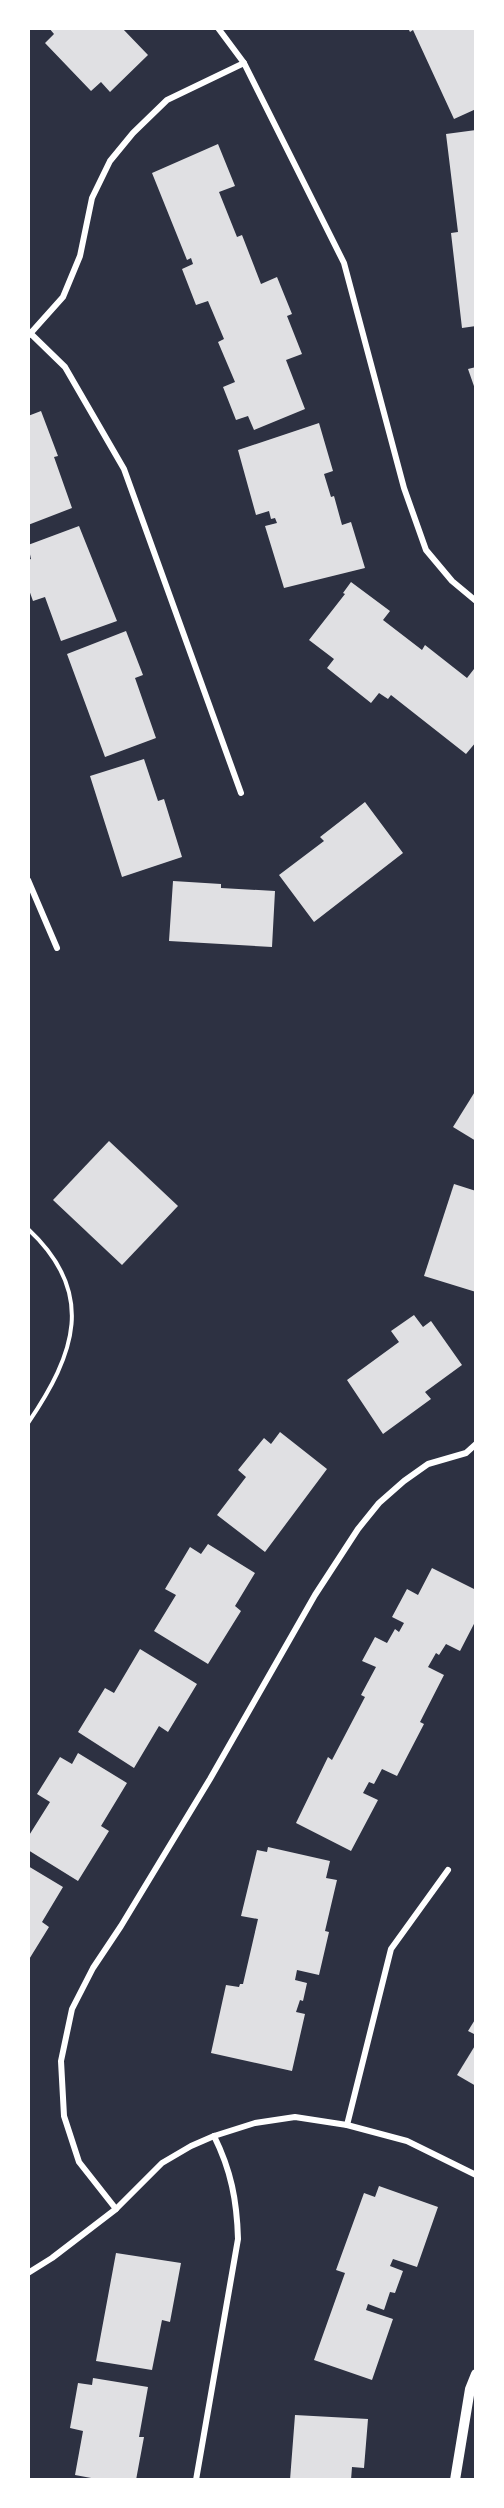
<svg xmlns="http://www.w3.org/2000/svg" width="504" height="2508" viewBox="0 0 504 2508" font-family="Poppins,sans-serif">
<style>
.building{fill:#e0e0e3}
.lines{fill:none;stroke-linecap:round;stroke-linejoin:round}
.path{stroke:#fff;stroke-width:4}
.minor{stroke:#fff;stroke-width:6}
.tertiary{stroke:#fff;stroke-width:10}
</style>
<rect width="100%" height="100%" fill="#2d3142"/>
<g class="building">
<path d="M49 28H122L148 55 110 92 101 82 91 91 45 43 54 34Z"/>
<path d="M408 28H474L476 109 454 119 413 30 410 32Z"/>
<path d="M476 130V326L462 328 451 233 458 232 446 134Z"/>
<path d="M218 144 235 186 219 192 237 237 242 235 261 284 277 277 292 314 287 316 302 354 286 360 305 409 254 430 248 416 236 420 223 387 235 382 218 342 224 339 208 301 196 305 182 269 193 264 191 258 187 260 152 173Z"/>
<path d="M476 367V389H475L468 369Z"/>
<path d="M41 411 58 456 54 457 72 508 28 525V416Z"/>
<path d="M319 423 333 471 324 474 331 497 334 496 342 525 351 522 365 568 284 588 265 526 277 523 275 518 271 519 269 511 256 515 238 450Z"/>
<path d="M79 526 117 621 61 641 45 597 33 601 28 587V560L31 559 28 545Z"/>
<path d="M351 582 390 611 383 620 422 650 425 645 467 678 474 669 476 671V742L466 754 391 695 388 699 379 693 371 703 327 668 334 659 309 640 345 594 343 593Z"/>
<path d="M126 631 143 675 135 678 156 738 105 757 67 654Z"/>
<path d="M144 759 158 801 164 799 182 857 122 877 90 776Z"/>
<path d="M365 802 403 853 314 922 279 875 324 841 320 837Z"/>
<path d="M173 881 221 884V888L275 891 272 947 169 941Z"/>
<path d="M476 1090V1141L453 1127Z"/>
<path d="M109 1141 178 1206 122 1265 53 1200Z"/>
<path d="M454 1184 476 1191V1292L424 1276Z"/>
<path d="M414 1315 423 1327 431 1321 462 1365 425 1392 431 1399 383 1434 347 1380 399 1342 391 1331Z"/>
<path d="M280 1432 327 1469 265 1552 217 1515 246 1477 238 1470 264 1438 271 1444Z"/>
<path d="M208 1544 255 1573 235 1606 241 1611 208 1664 154 1631 176 1595 165 1589 190 1547 201 1554Z"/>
<path d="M432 1568 476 1590V1620L460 1651 446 1644 439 1655 436 1653 428 1667 444 1675 420 1722 424 1724 397 1776 382 1769 374 1784 369 1782 363 1793 378 1800 351 1851 296 1823 328 1757 332 1760 365 1697 361 1695 376 1667 362 1661 375 1637 387 1643 395 1629 399 1632 404 1623 392 1617 407 1589 418 1595Z"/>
<path d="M140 1649 197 1684 168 1732 159 1726 134 1768 78 1732 105 1688 114 1693Z"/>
<path d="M78 1753 127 1783 101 1826 109 1831 78 1881 28 1850V1837L50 1802 37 1794 60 1757 72 1764Z"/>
<path d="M268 1847 330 1861 326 1878 337 1880 325 1931 329 1932 319 1975 297 1970 295 1980 307 1983 303 2001 300 2000 296 2012 305 2014 292 2071 211 2053 226 1985 239 1987 240 1984H243L258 1919 241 1916 257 1850 267 1852Z"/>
<path d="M28 1866 63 1887 42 1922 49 1927 28 1961Z"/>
<path d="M476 2018V2035L468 2031Z"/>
<path d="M476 2044V2086L457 2075Z"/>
<path d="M379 2186 438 2207 417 2267 393 2259 390 2266 403 2271 395 2293 390 2292 384 2310 368 2304 366 2310 393 2319 372 2380 314 2360 345 2273 336 2270 364 2193 375 2197Z"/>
<path d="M116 2253 181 2263 170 2322 162 2320 152 2370 96 2361Z"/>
<path d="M93 2378 148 2387 139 2437H144L136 2480H102L75 2475 83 2431 70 2428 78 2383 92 2385Z"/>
<path d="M295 2415 368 2419 364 2468 352 2467 351 2480H290Z"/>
</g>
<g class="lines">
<path class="path" d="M28 1229C97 1293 75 1354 28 1423"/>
<g class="minor">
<path d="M218 28 244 63 344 263 404 488 426 550 452 581 476 601"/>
<path d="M28 331 65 367 124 469 241 793"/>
<path d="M29 335 63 297 80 256 92 198 110 161 133 133 167 100 244 63"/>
<path d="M28 880 57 948"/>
<path d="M347 2125 391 1949 448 1870"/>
<path d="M116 2209 79 2162 64 2116 61 2061 72 2009 93 1968 121 1926 210 1779 315 1595 358 1529 379 1503 404 1481 428 1464 466 1453 476 1444"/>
<path d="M28 2273 52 2258 116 2209 162 2163 191 2146 214 2136 255 2123 295 2117 347 2125 407 2141 476 2175"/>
<path d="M196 2480 238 2239C237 2201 231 2170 214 2136"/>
</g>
<path class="tertiary" d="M455 2480 470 2389 476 2374"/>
</g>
<rect width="504" height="2508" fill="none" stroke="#ffffff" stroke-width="60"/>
</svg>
